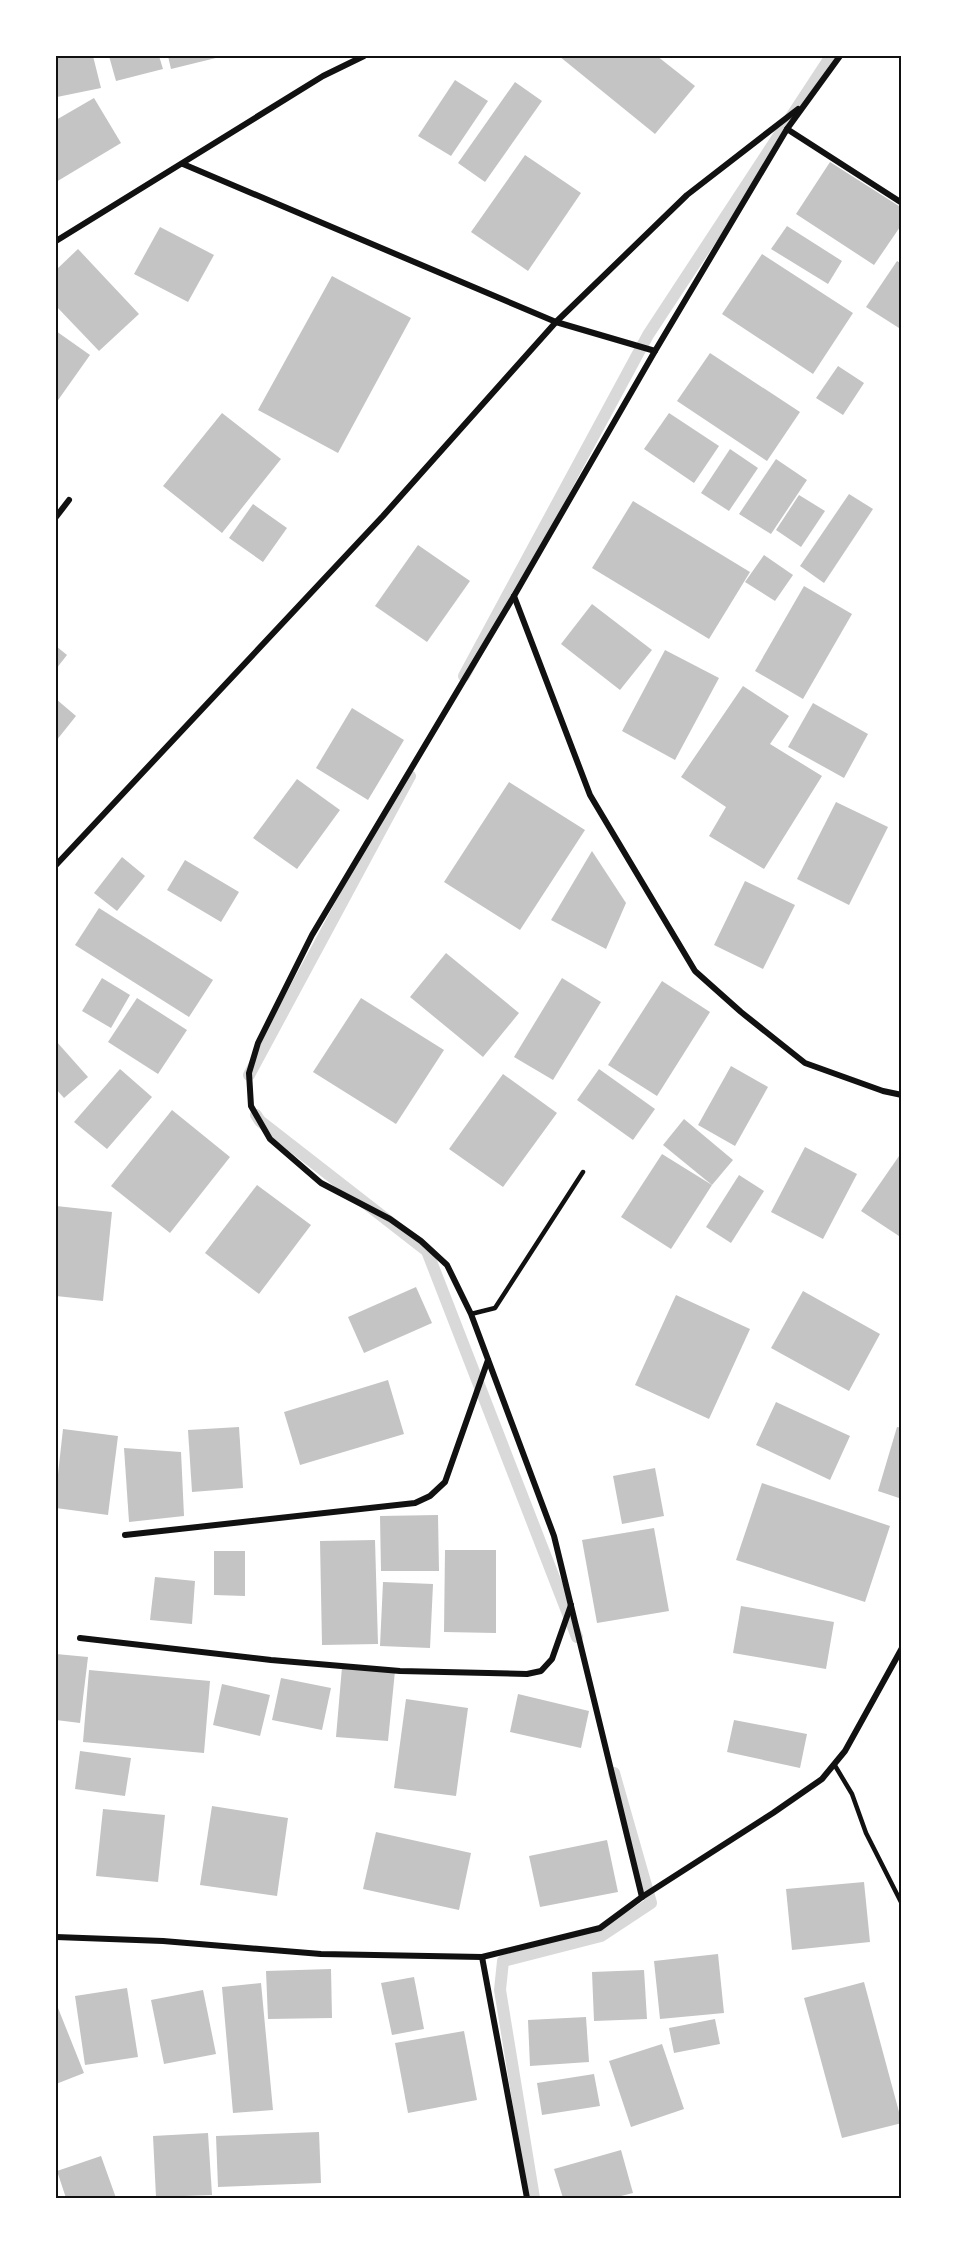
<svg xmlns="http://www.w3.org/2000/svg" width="957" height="2254" viewBox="0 0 957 2254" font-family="Montserrat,sans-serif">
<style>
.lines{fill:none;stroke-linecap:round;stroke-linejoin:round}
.stream{stroke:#d9d9d9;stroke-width:12}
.building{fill:#c4c4c4}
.service{stroke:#111;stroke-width:4.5}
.minor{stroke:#111;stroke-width:6}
.neatline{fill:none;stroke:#111;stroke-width:2}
</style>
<rect width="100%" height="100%" fill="#fff"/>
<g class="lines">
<g class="stream">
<path d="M464 676 648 335 831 56"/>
<path d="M249 1075 410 776"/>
<path d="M256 1115 260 1121 427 1251 577 1637"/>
<path d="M534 2198 500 1990 503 1961 601 1936 651 1903 614 1773"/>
</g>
</g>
<g class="building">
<path d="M56 56H93L101 88 57 97Z"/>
<path d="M109 56H159L163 69 116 81Z"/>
<path d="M168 56H224L171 69Z"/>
<path d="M559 56H657L695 86 655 134Z"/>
<path d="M455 80 488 101 451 156 418 136Z"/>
<path d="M515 82 542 101 485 182 458 163Z"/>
<path d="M94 98 121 143 56 182V120Z"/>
<path d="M525 155 581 193 528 271 471 232Z"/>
<path d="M830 162 902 208V224L874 265 796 214Z"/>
<path d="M787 226 842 261 828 284 771 249Z"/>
<path d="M160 227 214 255 188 302 134 274Z"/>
<path d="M78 249 139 314 99 351 56 306V270Z"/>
<path d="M762 254 853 313 813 374 722 314Z"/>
<path d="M897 261 902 264V324L899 328 866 307Z"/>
<path d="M332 276 411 318 338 453 258 410Z"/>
<path d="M56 331 90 355 56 403Z"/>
<path d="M710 353 800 412 767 461 677 401Z"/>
<path d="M838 366 864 383 843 415 816 398Z"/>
<path d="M222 413 281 459 222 533 163 486Z"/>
<path d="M669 413 719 446 694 483 644 449Z"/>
<path d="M730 449 758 468 729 511 701 493Z"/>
<path d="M776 459 807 480 771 534 739 514Z"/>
<path d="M849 494 873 509 824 583 800 566Z"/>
<path d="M799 495 825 511 801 547 776 530Z"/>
<path d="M633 501 750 572 709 639 592 568Z"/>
<path d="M253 504 287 528 263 562 229 538Z"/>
<path d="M418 545 470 581 427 642 375 606Z"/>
<path d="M764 555 793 575 775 601 745 582Z"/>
<path d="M804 586 852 614 803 699 755 671Z"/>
<path d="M592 604 652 650 620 690 561 644Z"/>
<path d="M56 646 67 655 56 669Z"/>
<path d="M665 650 719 678 675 760 622 731Z"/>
<path d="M743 686 789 716 770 744 822 776 764 869 709 836 726 807 681 777Z"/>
<path d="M56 699 76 716 56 741Z"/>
<path d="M813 703 868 734 844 778 788 747Z"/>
<path d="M352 708 404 740 368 800 316 768Z"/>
<path d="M297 779 340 810 297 869 253 838Z"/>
<path d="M509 782 585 830 520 930 444 882Z"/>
<path d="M836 802 888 827 849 905 797 879Z"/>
<path d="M592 851 626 903 606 949 551 920Z"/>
<path d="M122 857 145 876 117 911 94 893Z"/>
<path d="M185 860 239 892 221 922 167 890Z"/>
<path d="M745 881 795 905 763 969 714 945Z"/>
<path d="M99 908 213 980 189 1017 75 945Z"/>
<path d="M446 953 519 1013 483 1057 410 997Z"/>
<path d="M102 978 130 995 111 1028 82 1011Z"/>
<path d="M562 978 601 1002 553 1080 514 1057Z"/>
<path d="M662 981 710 1012 657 1096 608 1065Z"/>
<path d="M137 998 187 1030 158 1074 108 1042Z"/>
<path d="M361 998 444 1050 396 1124 313 1072Z"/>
<path d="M56 1041 88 1077 64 1098 56 1089Z"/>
<path d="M731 1066 768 1087 735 1146 698 1125Z"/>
<path d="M120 1069 152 1097 107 1149 74 1122Z"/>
<path d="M599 1069 655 1109 633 1140 577 1100Z"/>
<path d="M503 1074 557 1113 503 1187 449 1149Z"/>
<path d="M172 1110 230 1157 170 1233 111 1186Z"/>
<path d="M684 1119 733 1160 712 1185 663 1145Z"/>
<path d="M805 1147 857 1174 823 1239 771 1212Z"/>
<path d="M662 1154 712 1185 671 1249 621 1217Z"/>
<path d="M899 1156 902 1158V1238L861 1211Z"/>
<path d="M739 1175 764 1191 731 1243 706 1227Z"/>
<path d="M257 1185 311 1225 259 1294 205 1253Z"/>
<path d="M56 1206 112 1212 103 1301 56 1296Z"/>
<path d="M416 1287 432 1323 364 1353 348 1317Z"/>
<path d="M803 1291 880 1334 849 1391 771 1348Z"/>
<path d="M676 1295 750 1329 709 1419 635 1385Z"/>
<path d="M388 1380 404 1434 300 1465 284 1412Z"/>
<path d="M776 1402 850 1436 830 1480 756 1445Z"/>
<path d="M239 1427 243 1488 192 1492 188 1430Z"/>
<path d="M897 1427 902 1428V1499L878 1491Z"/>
<path d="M63 1429 118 1436 108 1515 56 1508V1492Z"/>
<path d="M124 1448 181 1452 184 1516 129 1522Z"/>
<path d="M655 1468 664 1516 622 1524 613 1476Z"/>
<path d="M762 1483 890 1526 865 1602 736 1560Z"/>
<path d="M438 1515 439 1571H381L380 1516Z"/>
<path d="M654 1528 669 1611 597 1623 582 1540Z"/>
<path d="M375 1540 378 1644 322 1645 320 1541Z"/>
<path d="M445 1550H496V1633L444 1632Z"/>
<path d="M214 1551H245V1596L214 1595Z"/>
<path d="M155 1577 195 1581 192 1624 150 1620Z"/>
<path d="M383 1582 433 1584 430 1648 380 1646Z"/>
<path d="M741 1606 834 1622 826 1669 733 1653Z"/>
<path d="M56 1654 88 1657 80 1723 56 1720Z"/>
<path d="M342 1667 395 1671 388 1741 336 1737Z"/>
<path d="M89 1670 210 1681 204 1753 83 1742Z"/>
<path d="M281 1678 331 1688 322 1730 272 1720Z"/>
<path d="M222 1684 270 1695 260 1736 213 1725Z"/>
<path d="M518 1694 589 1711 581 1748 510 1732Z"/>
<path d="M406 1699 468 1708 456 1796 394 1788Z"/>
<path d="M734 1720 807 1734 800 1768 727 1752Z"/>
<path d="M80 1751 131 1758 125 1796 75 1789Z"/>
<path d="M212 1806 288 1818 277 1896 200 1885Z"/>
<path d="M103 1809 165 1815 158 1882 96 1876Z"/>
<path d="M376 1832 471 1853 459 1910 363 1889Z"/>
<path d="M607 1840 618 1892 540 1907 529 1856Z"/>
<path d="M864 1882 870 1942 792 1950 786 1889Z"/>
<path d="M718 1954 724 2013 660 2019 654 1961Z"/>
<path d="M331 1969 332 2018 268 2019 266 1971Z"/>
<path d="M644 1970 647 2019 594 2021 592 1972Z"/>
<path d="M414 1977 424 2029 392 2035 381 1983Z"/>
<path d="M864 1982 902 2123 842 2138 804 1998Z"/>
<path d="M261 1983 273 2110 233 2113 222 1987Z"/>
<path d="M127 1988 138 2057 85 2065 75 1996Z"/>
<path d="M203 1990 216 2054 164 2064 151 2000Z"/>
<path d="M56 2003 84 2073 56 2084Z"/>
<path d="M586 2017 589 2062 530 2066 528 2020Z"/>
<path d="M715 2019 720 2044 674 2053 669 2028Z"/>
<path d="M464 2031 477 2100 408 2113 395 2043Z"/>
<path d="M662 2044 684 2109 631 2127 609 2061Z"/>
<path d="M594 2074 600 2106 542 2115 537 2083Z"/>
<path d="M319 2132 321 2183 218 2187 216 2136Z"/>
<path d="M208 2133 212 2195 156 2197 153 2136Z"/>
<path d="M621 2150 633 2193 613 2198H563L554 2169Z"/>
<path d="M101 2156 116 2198H66L57 2171Z"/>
</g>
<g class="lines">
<g class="service">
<path d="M471 1314 495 1308 583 1172"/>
<path d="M834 1764 852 1794 866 1833 902 1904"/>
</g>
<g class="minor">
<path d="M787 129 902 203"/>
<path d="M183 164 556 322 655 351"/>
<path d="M56 241 323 76 364 56"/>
<path d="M56 517 69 500"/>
<path d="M514 596 590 795 695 971 741 1012 805 1063 883 1091 902 1095"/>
<path d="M56 865 383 516 556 322 687 195 798 109"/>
<path d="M125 1535 415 1503 430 1496 445 1482 488 1360"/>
<path d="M80 1638 271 1660 400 1671 527 1674 541 1671 552 1659 571 1605"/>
<path d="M642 1897 554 1536 471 1314 447 1265 421 1241 390 1219 321 1183 270 1139 251 1106 249 1073 258 1043 312 935 514 596 655 351 787 129 840 56"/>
<path d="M56 1937 163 1941 321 1954 482 1957 600 1928 642 1897 773 1813 822 1779 845 1751 902 1648"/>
<path d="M482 1957 527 2198"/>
</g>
</g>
<rect width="957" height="2254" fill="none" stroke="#ffffff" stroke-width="114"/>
<rect x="57" y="57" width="843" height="2140" class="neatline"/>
</svg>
